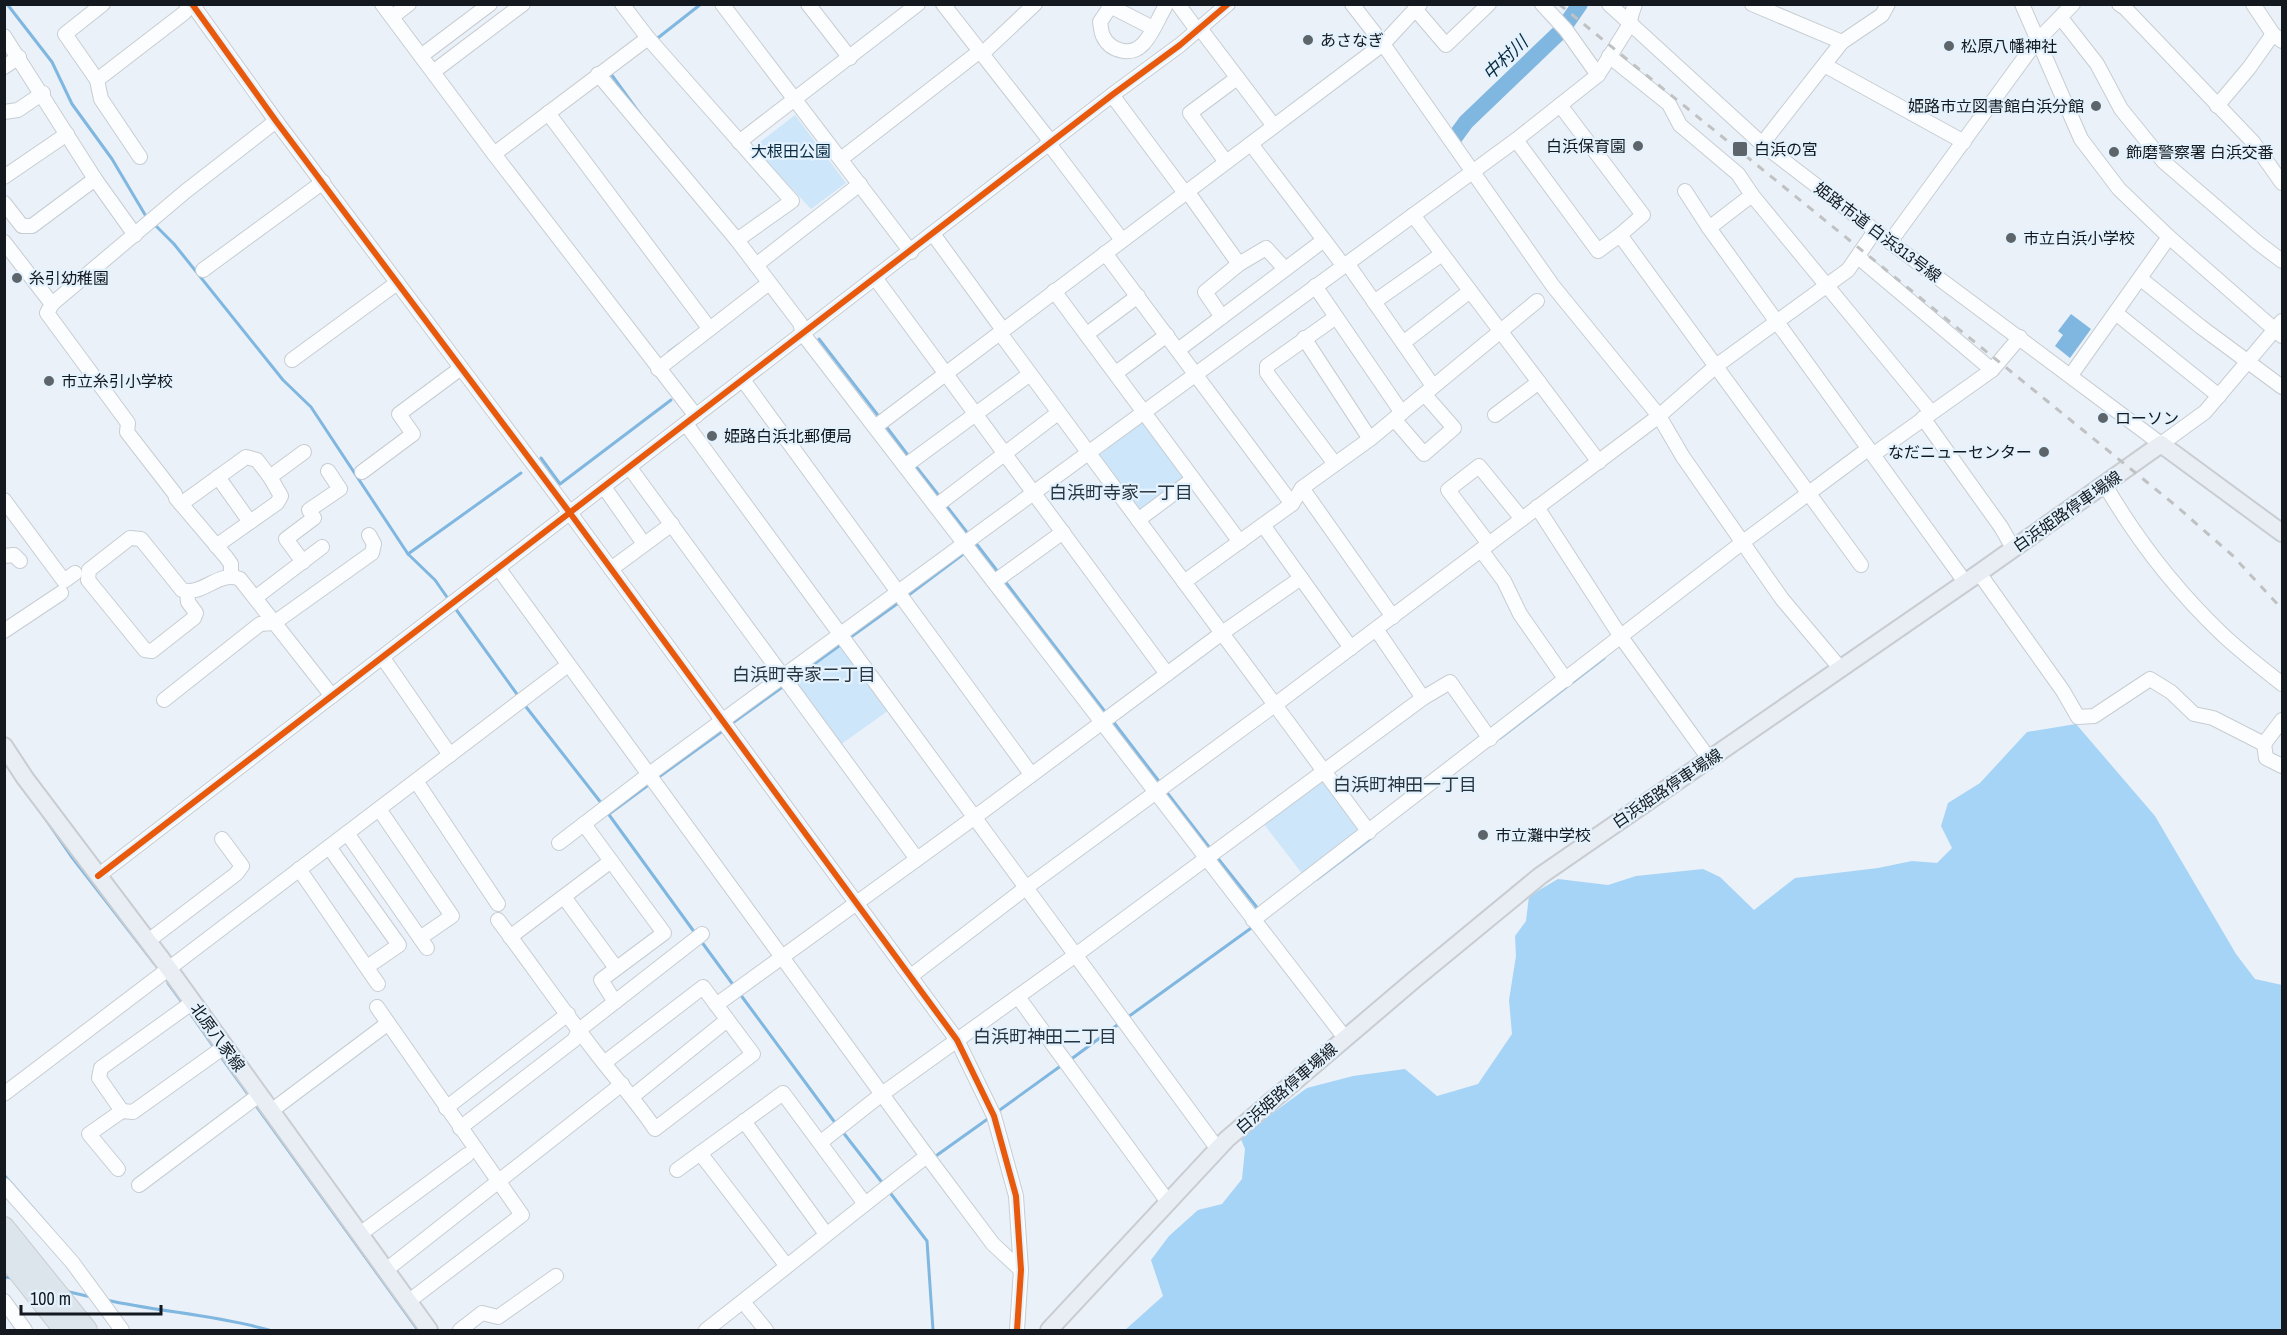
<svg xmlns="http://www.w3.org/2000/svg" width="2287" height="1335" viewBox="0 0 2287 1335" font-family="'Archivo Narrow','Noto Sans JP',sans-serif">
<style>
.green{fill:#cde6fa}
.forest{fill:#a6d4f6}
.water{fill:#80b7e0}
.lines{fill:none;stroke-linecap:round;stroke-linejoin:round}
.stream{stroke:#80b7e0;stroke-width:3}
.river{stroke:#80b7e0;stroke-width:16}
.minor-casing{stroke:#c7cdd3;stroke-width:16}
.major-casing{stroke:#c9ccd0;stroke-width:20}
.highway-casing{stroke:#c9ccd0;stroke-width:22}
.minor{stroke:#fcfdfe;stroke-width:14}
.major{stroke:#e9eef4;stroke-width:16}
.highway{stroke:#dce5ec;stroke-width:20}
.rail{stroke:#c0c1c3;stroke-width:3;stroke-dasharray:8 8;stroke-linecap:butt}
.cycleway-casing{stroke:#e4f2fe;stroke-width:10}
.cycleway{stroke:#e8590c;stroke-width:6}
.poi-dot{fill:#5e656a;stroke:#e4f2fe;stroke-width:2}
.labels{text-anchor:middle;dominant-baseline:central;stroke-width:4.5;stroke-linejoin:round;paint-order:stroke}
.poi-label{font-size:16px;fill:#13191e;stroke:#e4f2fe;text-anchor:start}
.park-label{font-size:16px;fill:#0a2c43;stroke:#e4f2fe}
.street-label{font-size:16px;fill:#13191e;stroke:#e4f2fe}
.water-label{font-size:18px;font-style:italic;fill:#0a2c43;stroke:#e4f2fe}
.neighbourhood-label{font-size:18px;fill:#283641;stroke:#e4f2fe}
</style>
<rect width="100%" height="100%" fill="#eaf1f8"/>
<g class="green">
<path d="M795 115 846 183 811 209 769 164 755 146Z"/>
<path d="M1142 422 1146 423 1186 479 1140 515 1098 456Z"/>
<path d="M841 646 889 710 840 745 793 682Z"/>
<path d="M1319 782H1324L1359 830 1304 876 1263 823Z"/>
</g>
<path class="forest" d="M2076 724 2155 816 2236 954 2255 979 2282 985V1330H1125L1163 1296 1151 1260 1169 1236 1198 1210 1222 1204 1242 1179 1245 1149 1240 1137 1307 1088 1353 1076 1405 1069 1437 1096 1478 1084 1512 1034 1509 1000 1516 956 1515 936 1526 921 1529 896 1558 879 1608 885 1636 876 1703 869 1720 877 1754 910 1795 878 1878 868 1912 861 1937 863 1952 848 1941 826 1948 803 1980 783 2027 732Z"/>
<path class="water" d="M2071 314 2091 329 2070 358 2055 346 2063 335 2058 331Z"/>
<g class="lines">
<g class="stream">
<path d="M7 4 52 62 72 104 112 159 147 218"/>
<path d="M654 41 701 4"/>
<path d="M611 74 640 114"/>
<path d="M154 224 174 244 283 380 311 407 408 554 435 580 449 600"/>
<path d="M819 339 880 418"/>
<path d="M669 352 680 344"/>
<path d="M885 425 910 458"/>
<path d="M541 458 560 484 671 400"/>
<path d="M914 464 940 497"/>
<path d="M945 504 969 535"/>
<path d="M975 542 998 572"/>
<path d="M408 554 521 473"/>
<path d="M1004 580 1106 713"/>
<path d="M906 597 966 552"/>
<path d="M455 608 519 697"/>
<path d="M848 639 901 601"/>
<path d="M792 680 843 643"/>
<path d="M523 703 602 804"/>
<path d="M1112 720 1161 784"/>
<path d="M731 724 784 686"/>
<path d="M1500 738 1604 658"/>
<path d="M656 779 724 730"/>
<path d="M1165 790 1212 851"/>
<path d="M38 808 71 856 154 963"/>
<path d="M607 812 695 933"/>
<path d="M609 814 651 783"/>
<path d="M1216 856 1259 910"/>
<path d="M1317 879 1371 838"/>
<path d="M701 941 734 986"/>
<path d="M168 983 184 1005"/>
<path d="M740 994 836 1124"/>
<path d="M188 1010 215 1049"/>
<path d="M1128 1017 1254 926"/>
<path d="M219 1054 250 1097"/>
<path d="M1070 1060 1120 1023"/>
<path d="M254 1103 418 1330"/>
<path d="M997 1112 1062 1065"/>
<path d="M842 1131 884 1185"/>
<path d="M933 1158 989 1118"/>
<path d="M4 1175 52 1230"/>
<path d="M888 1190 927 1241 933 1330"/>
<path d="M4 1277 12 1278"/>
<path d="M65 1291 91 1297"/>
<path d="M106 1300C160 1312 216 1315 269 1330"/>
</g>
<path class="river" d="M1455 137 1466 122 1562 30 1580 4"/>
<g class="minor-casing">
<g id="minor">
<path d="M103 4 65 34 97 80 101 99 140 157"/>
<path d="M192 4 276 121 570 513 957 1040 994 1116 1016 1196 1021 1270 1017 1330"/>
<path d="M382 4 494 154 696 416"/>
<path d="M622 4 648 38 792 201 737 240"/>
<path d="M722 4 911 252"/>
<path d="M808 4 850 58"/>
<path d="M943 4 1047 137 1050 145 1122 240"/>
<path d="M1112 4 1100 22C1101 27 1101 32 1103 36 1110 51 1131 57 1143 44 1152 35 1158 19 1165 7"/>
<path d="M1178 4 1197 30"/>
<path d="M1352 4 1383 44 1553 286 1659 416 1683 457 1782 599 1840 668"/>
<path d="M1542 4 1566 30 1598 75"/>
<path d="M1609 4 1762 144 1890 242 2161 444 2205 412 2282 321"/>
<path d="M1752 4 1842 42"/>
<path d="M2022 4 2081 139 2119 189 2169 237 2282 336"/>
<path d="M2119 4 2125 8 2253 142 2282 183"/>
<path d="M2253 4 2273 34 2282 41"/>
<path d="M1110 6 1153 28"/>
<path d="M1416 10 1446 45 1489 4"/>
<path d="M392 17 409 4"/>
<path d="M2061 18 2097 64 2121 109 2164 162 2257 242 2282 261"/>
<path d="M1199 27 1274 126"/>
<path d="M4 36 95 179 135 235"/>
<path d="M983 53 1035 4"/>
<path d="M421 56 490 4"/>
<path d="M1609 56 1669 104 1680 125 1738 174 1752 195 1931 412"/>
<path d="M1826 66 1964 142"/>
<path d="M4 67 19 57"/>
<path d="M433 72 523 4"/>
<path d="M598 74 737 240 800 323 803 334 1345 1038"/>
<path d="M97 80 184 13 191 4"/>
<path d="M1112 95 1185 193"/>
<path d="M1560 105 1643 215 1620 235"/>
<path d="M2217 106 2249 68 2273 34"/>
<path d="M4 112 18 110 43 93"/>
<path d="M548 113 709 328"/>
<path d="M1516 140 1598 251 1620 235 1861 565"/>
<path d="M739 142 918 4"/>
<path d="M1251 144 1343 265"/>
<path d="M1762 144 1842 42 1882 15 1888 4"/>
<path d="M494 154 648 38"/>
<path d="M841 159 980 51"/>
<path d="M1226 162 1190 113 1237 78"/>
<path d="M4 177 67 134"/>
<path d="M1187 191 1239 264"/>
<path d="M1685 191 1709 228 1965 582"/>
<path d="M4 203 22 226H32L95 179"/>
<path d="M1413 215 1599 462"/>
<path d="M1709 228 1752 195"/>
<path d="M933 234 1003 330"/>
<path d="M4 242 52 304 47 313 128 423 127 432 175 494 176 498 226 557 231 564V576"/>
<path d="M1890 242 2036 42 2073 4"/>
<path d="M1105 253 1292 504"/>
<path d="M1858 257 1992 370"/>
<path d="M1347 263 1433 386"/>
<path d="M756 265 860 184"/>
<path d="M203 270 323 182"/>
<path d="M876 279 1167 674"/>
<path d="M2141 279 2201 327 2282 387"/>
<path d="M1315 286 1402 413"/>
<path d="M1054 291 1240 542"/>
<path d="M1374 302 1442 254"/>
<path d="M52 304 186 191 276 121"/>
<path d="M2117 314 2219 396"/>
<path d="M1222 317 1205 292 1239 264 1266 248 1285 269"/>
<path d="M1000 333 1369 832"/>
<path d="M1087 334 1138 296"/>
<path d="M1304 338 1370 439"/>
<path d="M1403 343 1470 291"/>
<path d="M1178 350 1324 240"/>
<path d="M292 360 397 283"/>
<path d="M658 369 769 283"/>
<path d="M1116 373 1167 335"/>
<path d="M2071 375 2169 237"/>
<path d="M743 380 1031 774"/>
<path d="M1495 415 1539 382"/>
<path d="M1923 418 2001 527 2013 548"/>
<path d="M1394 419 1424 454 1454 428 1425 395"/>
<path d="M686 424 1217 1148"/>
<path d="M875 427 1383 44 1420 4"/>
<path d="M1874 454 1992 370 2020 337"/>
<path d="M1335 464 1275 384 1267 373V366L1336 317"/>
<path d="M905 466 1030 374"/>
<path d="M630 468 917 859"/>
<path d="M362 472 413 434 399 414 461 368"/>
<path d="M218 477 250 522"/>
<path d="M270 477 304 452"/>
<path d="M2105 485C2137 540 2176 590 2222 634 2241 652 2262 668 2282 684"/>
<path d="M604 487 644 544"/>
<path d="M1302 488 1393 617"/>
<path d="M4 500 64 581 75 573"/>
<path d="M181 504 246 457 257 460 270 477 281 496 277 503 216 546"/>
<path d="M936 506 1058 413"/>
<path d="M1537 507 1621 637 1710 760"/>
<path d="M1138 520 1193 479"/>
<path d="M1263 525 1351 648"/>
<path d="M1489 544 1448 490 1479 466 1522 519"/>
<path d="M1481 550 1504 581 1520 614 1566 680"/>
<path d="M4 556 14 555 20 561"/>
<path d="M303 562 286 539 314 518 309 510 340 489 328 471"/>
<path d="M499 569 927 1156 993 1244 1021 1270"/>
<path d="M611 569 672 524"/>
<path d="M1979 573 2063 691 2078 717 2094 716 2150 679 2171 692 2194 714 2213 718 2264 744 2266 758 2282 766"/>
<path d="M994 582 1063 532"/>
<path d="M1184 582 1292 504 1302 488 1370 439 1537 301"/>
<path d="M187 591 188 602 196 613 194 618 152 651 145 650 88 580 89 570 130 538 141 539 182 590C204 596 218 570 240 579L332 696"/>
<path d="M255 598 322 547"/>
<path d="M1376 629 1423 698"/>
<path d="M4 631 61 593"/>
<path d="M383 658 450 755"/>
<path d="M164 700 260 624 274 623 372 553 374 544 369 535"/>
<path d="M2264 744 2282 720"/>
<path d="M416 781 498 904"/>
<path d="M379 809 452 916 420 938"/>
<path d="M347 833 427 948"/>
<path d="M559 843 648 775 1516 140 1598 75 1630 24 1631 16 1635 4"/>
<path d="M329 847 399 945 367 967"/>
<path d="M611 861 664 933 601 980 615 1002"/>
<path d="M299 869 378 984"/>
<path d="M98 876 1112 95 1180 45 1228 4"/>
<path d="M564 897 616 968"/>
<path d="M498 920C531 964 562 1009 596 1053 616 1079 637 1102 655 1129L753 1054 703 987 604 1063"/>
<path d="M1253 920 1743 542 1868 449"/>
<path d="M510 937 611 861 584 824"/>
<path d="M148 941 236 874 242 866 222 839"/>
<path d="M911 976 1027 887 1276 704 1659 416 1716 366 1848 270 1875 231"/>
<path d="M1018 997 1168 1202"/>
<path d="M716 1005 975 817 1222 633 1301 578"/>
<path d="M377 1007 522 1215 409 1301"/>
<path d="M4 1094 568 665"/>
<path d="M633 1096 727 1020"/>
<path d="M446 1108 568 1014"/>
<path d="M122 1111 99 1078 101 1068 193 1002"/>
<path d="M271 1111 387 1024"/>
<path d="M744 1121 826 1234"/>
<path d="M460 1128 574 1040 579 1030 702 934"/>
<path d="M821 1142 882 1094 1077 954 1423 698 1450 682 1490 739"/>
<path d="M700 1153 786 1265"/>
<path d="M118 1169 89 1134 122 1111 133 1112 224 1047"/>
<path d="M677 1170 783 1093 865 1204"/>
<path d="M4 1185 72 1262 122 1330"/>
<path d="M139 1185 259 1095"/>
<path d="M360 1234 467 1155"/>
<path d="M386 1270 622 1084"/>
<path d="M4 1301 25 1330"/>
<path d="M748 1308 766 1330"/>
<path d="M460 1330 482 1313 498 1317 556 1276"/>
<path d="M706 1330C780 1273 852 1213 927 1156"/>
</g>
</g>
<g class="major-casing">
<g id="major">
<path d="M4 746 25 778 169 969 429 1330"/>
<path d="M1049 1330 1227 1139 1415 979 1540 876 1979 573 2161 444 2282 533"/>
</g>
</g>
<g class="highway-casing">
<g id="highway">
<path d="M4 1227 87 1330"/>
<path d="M4 1254 64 1330"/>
</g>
</g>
<use href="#minor" class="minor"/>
<use href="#major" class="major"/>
<use href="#highway" class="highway"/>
<path class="rail" d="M1559 4 2175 505 2232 555 2282 609"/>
<g class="cycleway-casing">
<g id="cycleway">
<path d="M192 4 276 121 570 513 957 1040 994 1116 1016 1196 1021 1270 1017 1330"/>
<path d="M98 876 1112 95 1180 45 1228 4"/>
</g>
</g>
<use href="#cycleway" class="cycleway"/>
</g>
<g class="poi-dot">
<circle cx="1308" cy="40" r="6"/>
<circle cx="1949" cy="46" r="6"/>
<circle cx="2096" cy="106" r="6"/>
<circle cx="1638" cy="146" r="6"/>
<rect x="1732" y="141" width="16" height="16" rx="3"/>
<circle cx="2114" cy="152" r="6"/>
<circle cx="2011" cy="238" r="6"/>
<circle cx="17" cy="278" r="6"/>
<circle cx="49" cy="381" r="6"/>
<circle cx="2103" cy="418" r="6"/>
<circle cx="712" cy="436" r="6"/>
<circle cx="2044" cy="452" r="6"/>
<circle cx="1483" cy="835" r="6"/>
</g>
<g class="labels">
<g class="poi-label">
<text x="1320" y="40">あさなぎ</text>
<text x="1961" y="46">松原八幡神社</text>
<text x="2084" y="106" text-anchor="end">姫路市立図書館白浜分館</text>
<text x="1626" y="146" text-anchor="end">白浜保育園</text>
<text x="1754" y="149">白浜の宮</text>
<text x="2126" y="152">飾磨警察署 白浜交番</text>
<text x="2023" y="238">市立白浜小学校</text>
<text x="29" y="278">糸引幼稚園</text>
<text x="61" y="381">市立糸引小学校</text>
<text x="2115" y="418">ローソン</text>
<text x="724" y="436">姫路白浜北郵便局</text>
<text x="2032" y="452" text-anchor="end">なだニューセンター</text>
<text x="1495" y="835">市立灘中学校</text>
</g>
<g class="park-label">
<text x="791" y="151">大根田公園</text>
</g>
<g class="street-label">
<text transform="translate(1878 232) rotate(37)">姫路市道 白浜313号線</text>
<text transform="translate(2067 511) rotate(-35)">白浜姫路停車場線</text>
<text transform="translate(1667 788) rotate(-34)">白浜姫路停車場線</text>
<text transform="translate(218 1037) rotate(54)">北原八家線</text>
<text transform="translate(1286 1088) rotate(-41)">白浜姫路停車場線</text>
</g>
<g class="water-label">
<text transform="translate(1505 58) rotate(-44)">中村川</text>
</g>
<g class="neighbourhood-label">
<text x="1121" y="492">白浜町寺家一丁目</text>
<text x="804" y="674">白浜町寺家二丁目</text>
<text x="1405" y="784">白浜町神田一丁目</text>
<text x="1045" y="1036">白浜町神田二丁目</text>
</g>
</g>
<rect width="2287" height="1335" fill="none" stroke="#13191e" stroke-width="12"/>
<path d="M21 1305v9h140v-9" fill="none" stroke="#13191e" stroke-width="3"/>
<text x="30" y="1305" font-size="18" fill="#13191e" stroke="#e4f2fe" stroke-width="4.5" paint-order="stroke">100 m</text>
</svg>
